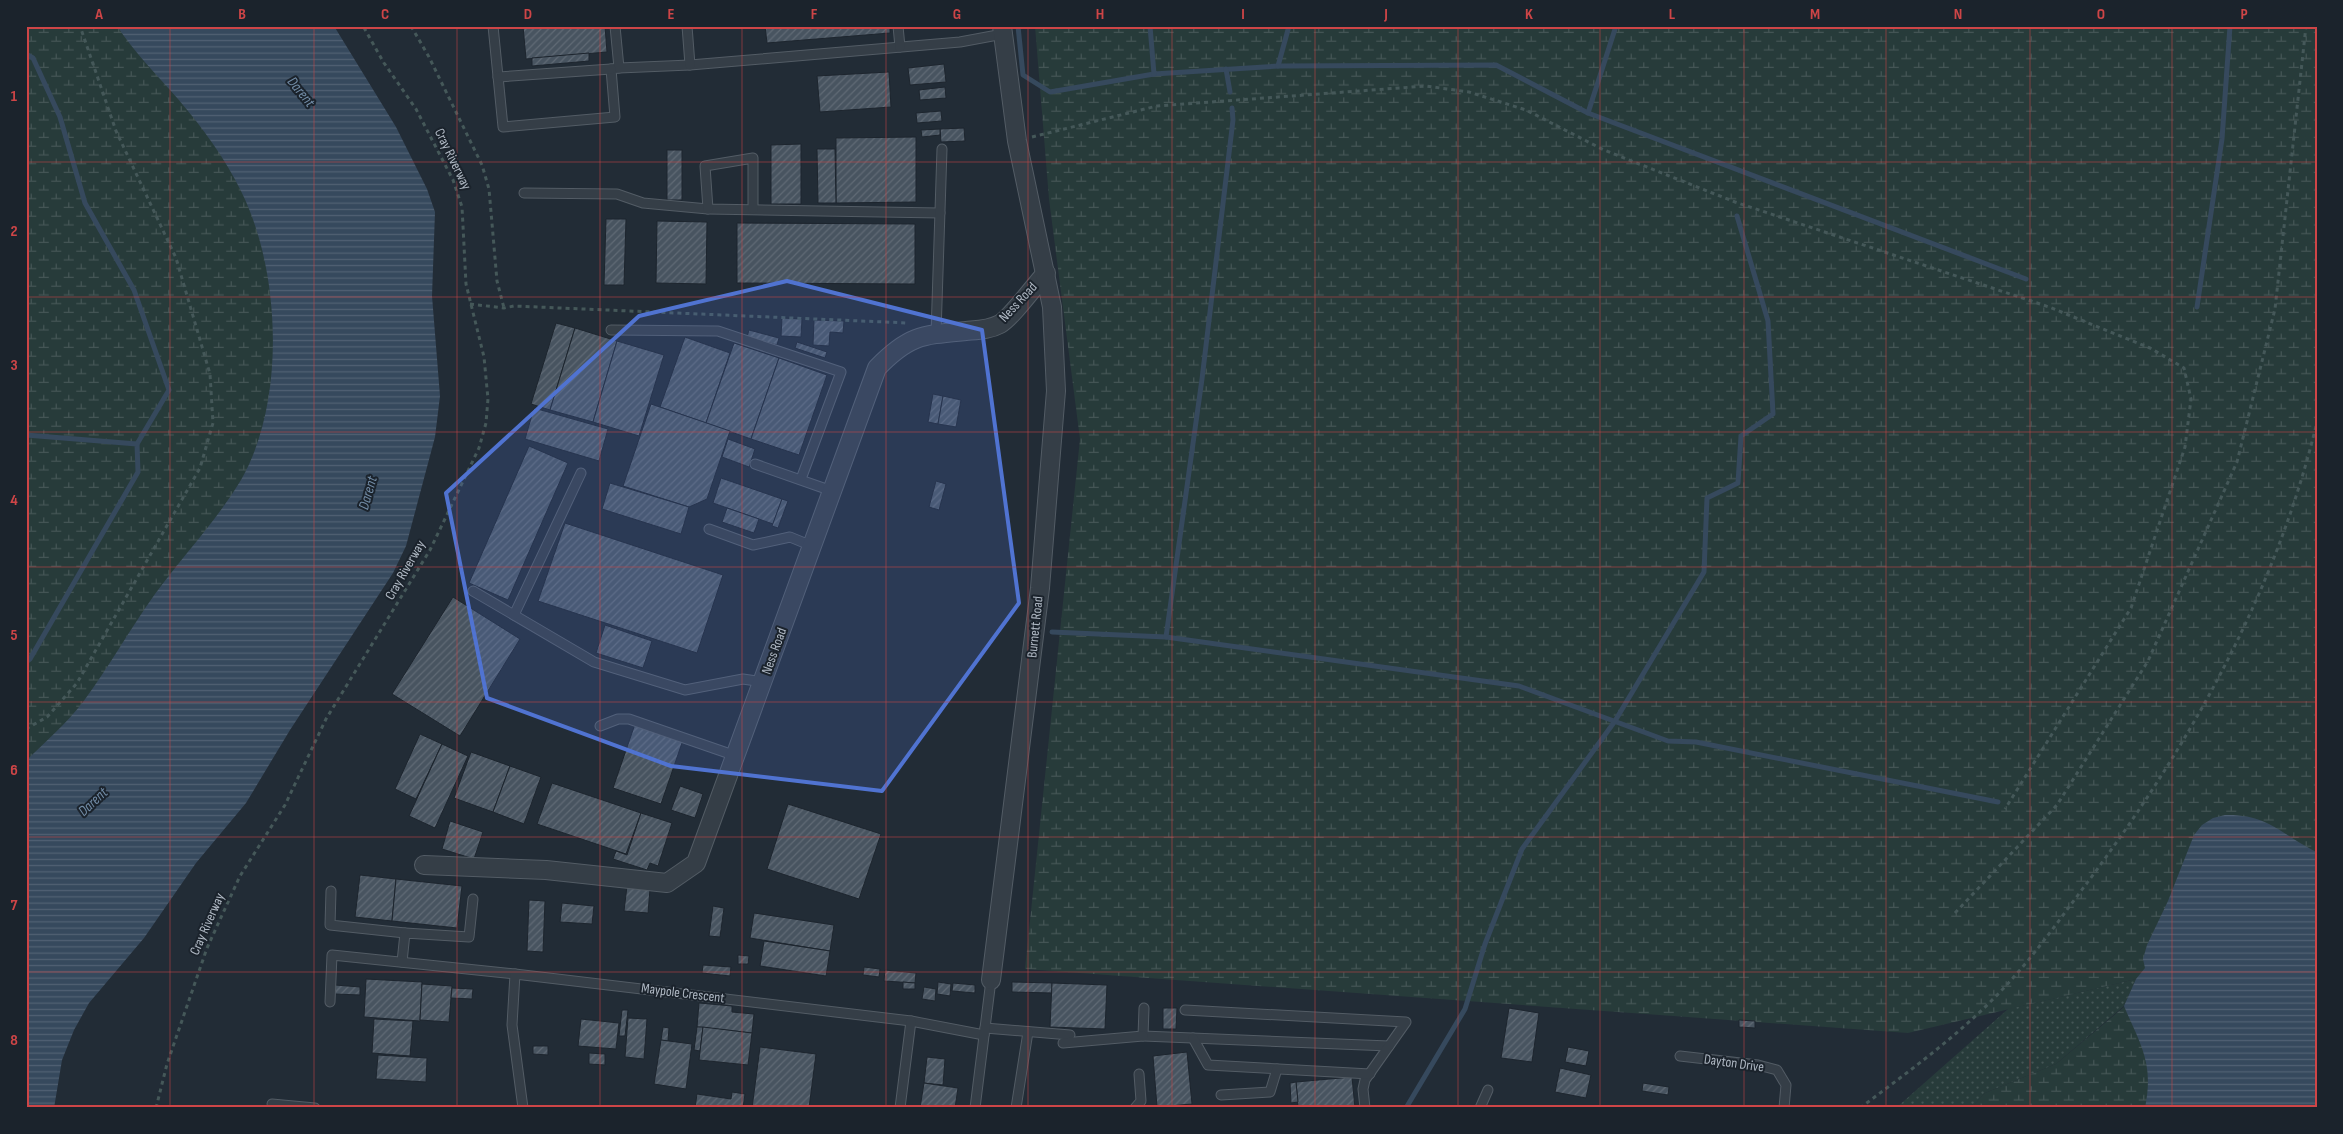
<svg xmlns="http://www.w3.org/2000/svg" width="2343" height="1134" viewBox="0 0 2343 1134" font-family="'Sofia Sans Condensed',sans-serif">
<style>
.grass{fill:url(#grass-dots)}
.wetland{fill:url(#wetland-marsh)}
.water{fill:url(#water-rules)}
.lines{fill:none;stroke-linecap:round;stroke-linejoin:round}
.stream{stroke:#36495d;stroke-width:5}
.building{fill:url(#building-hatch);stroke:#1d252e}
.lane-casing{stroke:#535c65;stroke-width:11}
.street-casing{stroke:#535c65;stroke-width:20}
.path{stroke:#455859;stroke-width:3;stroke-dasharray:4 4;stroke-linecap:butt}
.lane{stroke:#353e47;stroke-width:9}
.street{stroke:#353e47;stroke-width:18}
.marked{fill:#5073d1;fill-opacity:0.2;stroke:#5073d1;stroke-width:4;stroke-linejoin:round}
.grid{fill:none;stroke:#ce4547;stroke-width:1;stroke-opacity:0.55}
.labels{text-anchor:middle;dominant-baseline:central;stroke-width:4;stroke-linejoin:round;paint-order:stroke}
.street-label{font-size:14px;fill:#b0b9c4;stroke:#1b232c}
.water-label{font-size:15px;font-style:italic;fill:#728ca6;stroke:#1b232c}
.neatline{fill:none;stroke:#ce4547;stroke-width:2}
.grid-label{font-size:16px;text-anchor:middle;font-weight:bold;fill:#ce4547}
</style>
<defs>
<pattern id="grass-dots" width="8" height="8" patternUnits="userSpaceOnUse" patternTransform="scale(1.25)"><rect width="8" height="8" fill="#273b3a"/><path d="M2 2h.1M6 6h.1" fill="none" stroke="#455" stroke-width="1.8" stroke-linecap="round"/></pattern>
<pattern id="wetland-marsh" width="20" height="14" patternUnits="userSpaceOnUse" patternTransform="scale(1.25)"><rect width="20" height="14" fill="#273b3a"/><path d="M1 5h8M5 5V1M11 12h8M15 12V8" fill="none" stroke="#455"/></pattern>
<pattern id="water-rules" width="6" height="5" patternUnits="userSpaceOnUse" patternTransform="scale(1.25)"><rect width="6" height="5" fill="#36495d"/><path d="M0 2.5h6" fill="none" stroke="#516173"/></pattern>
<pattern id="building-hatch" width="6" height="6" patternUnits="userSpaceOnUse" patternTransform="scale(1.25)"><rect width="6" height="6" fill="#485460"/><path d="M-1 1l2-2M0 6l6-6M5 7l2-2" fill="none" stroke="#606a75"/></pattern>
</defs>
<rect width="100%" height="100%" fill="#222c36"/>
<path class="grass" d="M2136 979 2124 1006 2056 1064 1985 1093 1971 1108H1896L2008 1009Z"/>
<g class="wetland">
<path d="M26 26H238L331 418 26 864Z"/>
<path d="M1035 26H2317V1108H1971L1985 1093 2056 1064 2124 1007 2136 979 1908 1033 1025 969 1080 439 1049 199Z"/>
</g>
<g class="water">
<path d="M117 26H334L396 127 427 189 435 212 432 296 440 396 435 437 406 546 393 573 290 730 246 803 196 863 144 938 89 1003 74 1030 62 1060 54 1108H26V761C45 742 67 723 83 702 109 667 130 629 155 594 183 556 217 520 241 480 286 402 281 271 241 191 225 158 202 127 178 99 157 75 135 53 117 26Z"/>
<path d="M2225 815C2270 814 2281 835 2317 852V1108H2145C2154 1063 2141 1046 2124 1006L2136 979 2145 968 2143 959 2147 945 2168 901 2194 835 2202 825 2213 818Z"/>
</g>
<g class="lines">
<g class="stream">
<path d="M1018 26 1023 75 1050 92 1154 74 1278 66 1496 65 1588 113 2026 279"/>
<path d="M1150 26 1154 74"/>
<path d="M26 54 33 58 60 117 85 203 134 290 169 390 137 444"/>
<path d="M1278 66 1289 26"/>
<path d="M1226 69 1230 92"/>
<path d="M1588 113 1616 26"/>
<path d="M2197 307 2222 139 2230 26"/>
<path d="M26 435 137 444 138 472 30 659 26 662"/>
<path d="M1052 632 1166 637 1519 686 1668 741 1696 742 1998 802"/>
<path d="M1166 637 1202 379 1233 120 1232 108"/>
<path d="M1406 1108 1465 1009 1485 944 1522 849 1615 721 1704 572 1707 498 1738 483 1741 436 1773 414 1768 321 1737 216"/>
</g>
</g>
<g class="building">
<path d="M523 26H605L607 52 526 59Z"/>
<path d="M765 26H890V33L767 43Z"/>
<path d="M589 53V61L532 66V58Z"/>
<path d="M944 64 946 82 910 85 908 68Z"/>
<path d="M889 72 891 107 820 112 817 76Z"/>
<path d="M945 87 946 98 920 100 919 90Z"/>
<path d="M941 111 942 121 917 123 916 113Z"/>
<path d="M964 128 965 141 941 142 940 129Z"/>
<path d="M940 129V135L922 137 921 130Z"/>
<path d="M916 137V202L836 203V138Z"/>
<path d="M801 144V204H771V145Z"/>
<path d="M817 149H835L836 203H818Z"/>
<rect x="667" y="150" width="15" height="50"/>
<path d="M606 219H626L624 285H604Z"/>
<path d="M657 221 707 222 706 284 656 283Z"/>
<path d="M737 223 915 224V284L737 283Z"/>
<path d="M782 318 802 319 801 337 781 336Z"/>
<path d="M814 320 844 321 843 333 830 332 829 346 813 345Z"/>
<path d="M556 323 575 328 550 410 531 404Z"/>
<path d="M575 328 617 341 593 422 550 410Z"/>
<path d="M749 330 779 338 777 345 747 337Z"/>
<path d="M685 337 730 353 706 423 660 407Z"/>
<path d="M617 341 664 355 639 436 593 422Z"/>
<path d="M797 342 827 352 825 358 795 348Z"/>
<path d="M734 343 779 358 751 439 706 423Z"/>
<path d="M779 358 827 375 799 455 751 439Z"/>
<path d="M933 394 943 396 938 424 928 422Z"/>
<path d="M943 396 961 400 956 427 938 424Z"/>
<path d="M651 404 730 431 707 499 689 507 623 486Z"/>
<path d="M534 408 608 429 599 461 525 439Z"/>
<path d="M728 439 755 449 749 467 722 457Z"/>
<path d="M529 446 568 463 508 600 469 583Z"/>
<path d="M721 478 782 499 773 524 713 503Z"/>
<path d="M936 481 946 484 939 510 929 507Z"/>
<path d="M610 483 689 507 681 534 602 509Z"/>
<path d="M782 499 788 501 778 528 772 526Z"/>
<path d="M727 508 759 519 754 533 722 522Z"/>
<path d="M565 523 723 575 697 653 538 601Z"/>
<path d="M453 597 520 639 460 736 392 694Z"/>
<path d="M605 625 652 641 643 668 596 653Z"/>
<path d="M635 724 683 740 661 804 613 788Z"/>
<path d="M420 734 442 744 416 799 395 789Z"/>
<path d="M442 744 468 756 435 828 409 816Z"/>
<path d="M471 752 510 766 493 812 454 798Z"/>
<path d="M510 766 541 777 524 824 493 812Z"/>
<path d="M552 783 641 813 626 854 537 824Z"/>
<path d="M680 786 703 794 695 818 671 810Z"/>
<path d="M788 804 881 834 859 899 767 869Z"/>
<path d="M641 813 672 823 658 866 650 863 647 870 613 859 616 851 627 855Z"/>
<path d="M450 821 483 832 474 859 442 849Z"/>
<path d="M360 875 396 879 392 921 355 917Z"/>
<path d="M396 879 462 886 457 928 392 921Z"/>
<path d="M627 886 650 889 648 913 624 911Z"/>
<path d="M529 900 545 901 543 952 527 951Z"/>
<path d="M562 903 594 906 592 924 560 922Z"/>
<path d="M713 906 724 908 720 937 709 936Z"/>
<path d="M754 913 834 925 830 951 750 938Z"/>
<path d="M764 941 830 951 826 976 760 966Z"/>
<path d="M738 955 749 956 748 964H738Z"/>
<path d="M703 965 731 967 730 976 702 973Z"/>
<path d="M864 967 880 969 879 977 863 975Z"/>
<path d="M885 970 916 973 915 983 884 981Z"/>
<path d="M366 979 422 982 420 1021 364 1017Z"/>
<path d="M903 982 915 983V989H903Z"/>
<path d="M938 982 951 984 950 996 937 994Z"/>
<path d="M1012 982 1052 983V993L1012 992Z"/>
<path d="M953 983 975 985V993L952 991Z"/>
<path d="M1052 983 1107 985 1105 1029 1050 1027Z"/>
<path d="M422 984 452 986 449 1022 420 1020Z"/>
<path d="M335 985 360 987V995L335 994Z"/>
<path d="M924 987 936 989 935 1001 922 999Z"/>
<path d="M452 988 473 989 472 999 451 998Z"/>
<path d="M699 1003 732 1006V1012L754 1014 752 1033 697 1027Z"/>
<path d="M1163 1008H1177L1176 1029H1163Z"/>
<path d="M1509 1008 1539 1013 1532 1062 1501 1058Z"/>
<path d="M622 1010H628L625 1036H619Z"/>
<path d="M628 1018 647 1019 644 1059 625 1057Z"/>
<path d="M374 1019 413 1021 410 1056 372 1053Z"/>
<path d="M581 1019 619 1023 616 1049 578 1046Z"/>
<path d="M1739 1020 1755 1021V1028L1739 1027Z"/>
<path d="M663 1027 669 1028 668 1041 661 1040Z"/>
<path d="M697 1027H703L700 1051 694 1050Z"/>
<path d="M703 1027 752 1033 748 1065 699 1060Z"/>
<path d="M661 1040 692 1044 686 1089 654 1084Z"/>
<path d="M533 1046H548V1055L533 1054Z"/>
<path d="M760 1047 816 1054 809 1108H752Z"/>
<path d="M1568 1047 1589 1051 1586 1066 1565 1062Z"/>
<path d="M1187 1052 1192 1104 1157 1107 1153 1056Z"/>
<path d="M589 1053 605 1054V1065L589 1064Z"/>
<path d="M378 1055 427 1058 426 1082 376 1079Z"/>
<path d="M927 1057 945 1059 943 1085 924 1083Z"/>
<path d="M1560 1068 1591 1075 1586 1098 1555 1092Z"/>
<path d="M1352 1077 1355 1108H1298L1296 1082Z"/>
<path d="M1296 1082 1298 1102 1291 1103 1290 1083Z"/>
<path d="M924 1083 958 1088 955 1108H920Z"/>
<path d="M1643 1083 1669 1087 1668 1095 1642 1091Z"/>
<path d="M732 1092 745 1094 743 1108H695L697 1094 731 1099Z"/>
</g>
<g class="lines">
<g class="lane-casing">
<g id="lane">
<path d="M493 26 503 127 615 117 611 69 619 68"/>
<path d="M615 26 619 68 690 65 960 42 1003 34"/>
<path d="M687 26 690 65"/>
<path d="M898 26 900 47"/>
<path d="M498 77 611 69"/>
<path d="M524 193 617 194 643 203 708 209 940 213"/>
<path d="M708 209 705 166 753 158V209"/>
<path d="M611 330 718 331 841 372 801 479"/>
<path d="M936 334 942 149"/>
<path d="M755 464 832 491"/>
<path d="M709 529 753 545 790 537 812 546"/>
<path d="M473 591 594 662 685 690 743 679 763 682"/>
<path d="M514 615 581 473"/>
<path d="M600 726 618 719H629L736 756"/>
<path d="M331 891 330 925 405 933"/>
<path d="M402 962 405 933 469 937 473 899"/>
<path d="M330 1002 332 955 515 974"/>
<path d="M1144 1008 1143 1036 1389 1046"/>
<path d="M1185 1010 1406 1022 1365 1080 1363 1089 1365 1108"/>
<path d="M985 1028 1070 1035"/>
<path d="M1193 1038 1208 1065 1370 1074"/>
<path d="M1063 1043 1143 1036"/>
<path d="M1680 1056 1758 1065 1777 1070 1786 1085 1784 1108"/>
<path d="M1221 1095 1270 1092 1277 1069"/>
<path d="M272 1104 315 1108"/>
<path d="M523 1108 512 1025 515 974 911 1021 984 1035"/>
<path d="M900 1108 911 1021"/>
<path d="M975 1108 991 980"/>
<path d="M1016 1108 1028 1032"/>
<path d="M1135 1108 1141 1101 1139 1074"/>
<path d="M1480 1108 1488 1090"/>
</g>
</g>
<g class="street-casing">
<g id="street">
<path d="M424 865 546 870 667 883 696 863 877 368C909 335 922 335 966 331 977 330 989 330 1000 324 1011 318 1035 285 1046 273"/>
<path d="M991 980 1040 588 1056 391 1052 307 1017 141 1002 26"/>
</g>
</g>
<g class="path">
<path d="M411 26 429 57 482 165 489 189 497 281 504 308"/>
<path d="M1032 137 1157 106 1426 86 1469 92 1526 110 1604 150 1735 202 2049 307 2150 348 2184 368 2191 399 2185 447 2131 608 2005 809"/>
<path d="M470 304 504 308 514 306 908 323"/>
<path d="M26 729 47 717 77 683 200 468 213 423 210 374 176 258 116 131 80 26"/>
<path d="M1955 913 2057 805 2148 661 2237 462 2275 309 2306 26"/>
<path d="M156 1108 167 1064 207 948 240 876 285 805 326 719 430 550 479 448 486 423 488 399 484 357 466 284 462 207 453 180 416 109 384 63 363 26"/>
<path d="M1860 1108C1908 1072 1958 1036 2000 992 2031 960 2057 923 2084 887 2189 747 2276 593 2317 422"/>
</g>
<use href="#lane" class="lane"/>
<use href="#street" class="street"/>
</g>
<path class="marked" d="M787 281 982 330 1019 603 882 791 671 766 487 698 446 493 639 316Z"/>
<path class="grid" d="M170 26V1108M314 26V1108M457 26V1108M600 26V1108M742 26V1108M886 26V1108M1028 26V1108M1172 26V1108M1315 26V1108M1458 26V1108M1600 26V1108M1744 26V1108M1886 26V1108M2030 26V1108M2172 26V1108M26 162H2317M26 297H2317M26 432H2317M26 567H2317M26 702H2317M26 837H2317M26 972H2317"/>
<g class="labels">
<g class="street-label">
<text transform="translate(453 159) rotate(64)">Cray Riverway</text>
<text transform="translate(1018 302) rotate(-47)">Ness Road</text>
<text transform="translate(405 570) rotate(-60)">Cray Riverway</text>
<text transform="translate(1035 627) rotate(-84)">Burnett Road</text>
<text transform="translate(774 651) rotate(-70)">Ness Road</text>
<text transform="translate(207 924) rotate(-66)">Cray Riverway</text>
<text transform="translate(683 993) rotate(7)">Maypole Crescent</text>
<text transform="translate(1734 1063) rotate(8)">Dayton Drive</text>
</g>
<g class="water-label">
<text transform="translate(301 92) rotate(51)">Darent</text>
<text transform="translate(368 493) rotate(-74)">Darent</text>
<text transform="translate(93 802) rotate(-43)">Darent</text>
</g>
</g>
<rect width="2343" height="1134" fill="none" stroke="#1b232c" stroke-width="55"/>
<rect x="28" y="28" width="2288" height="1078" class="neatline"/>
<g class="grid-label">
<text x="99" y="19">A</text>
<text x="242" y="19">B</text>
<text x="385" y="19">C</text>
<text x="528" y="19">D</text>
<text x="671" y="19">E</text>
<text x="814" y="19">F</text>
<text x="957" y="19">G</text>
<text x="1100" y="19">H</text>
<text x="1243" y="19">I</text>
<text x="1386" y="19">J</text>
<text x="1529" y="19">K</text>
<text x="1672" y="19">L</text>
<text x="1815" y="19">M</text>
<text x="1958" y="19">N</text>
<text x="2101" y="19">O</text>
<text x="2244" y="19">P</text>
<text x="14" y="101">1</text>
<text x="14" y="236">2</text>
<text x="14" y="370">3</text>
<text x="14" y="505">4</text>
<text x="14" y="640">5</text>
<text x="14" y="775">6</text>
<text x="14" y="910">7</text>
<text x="14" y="1045">8</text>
</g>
</svg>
